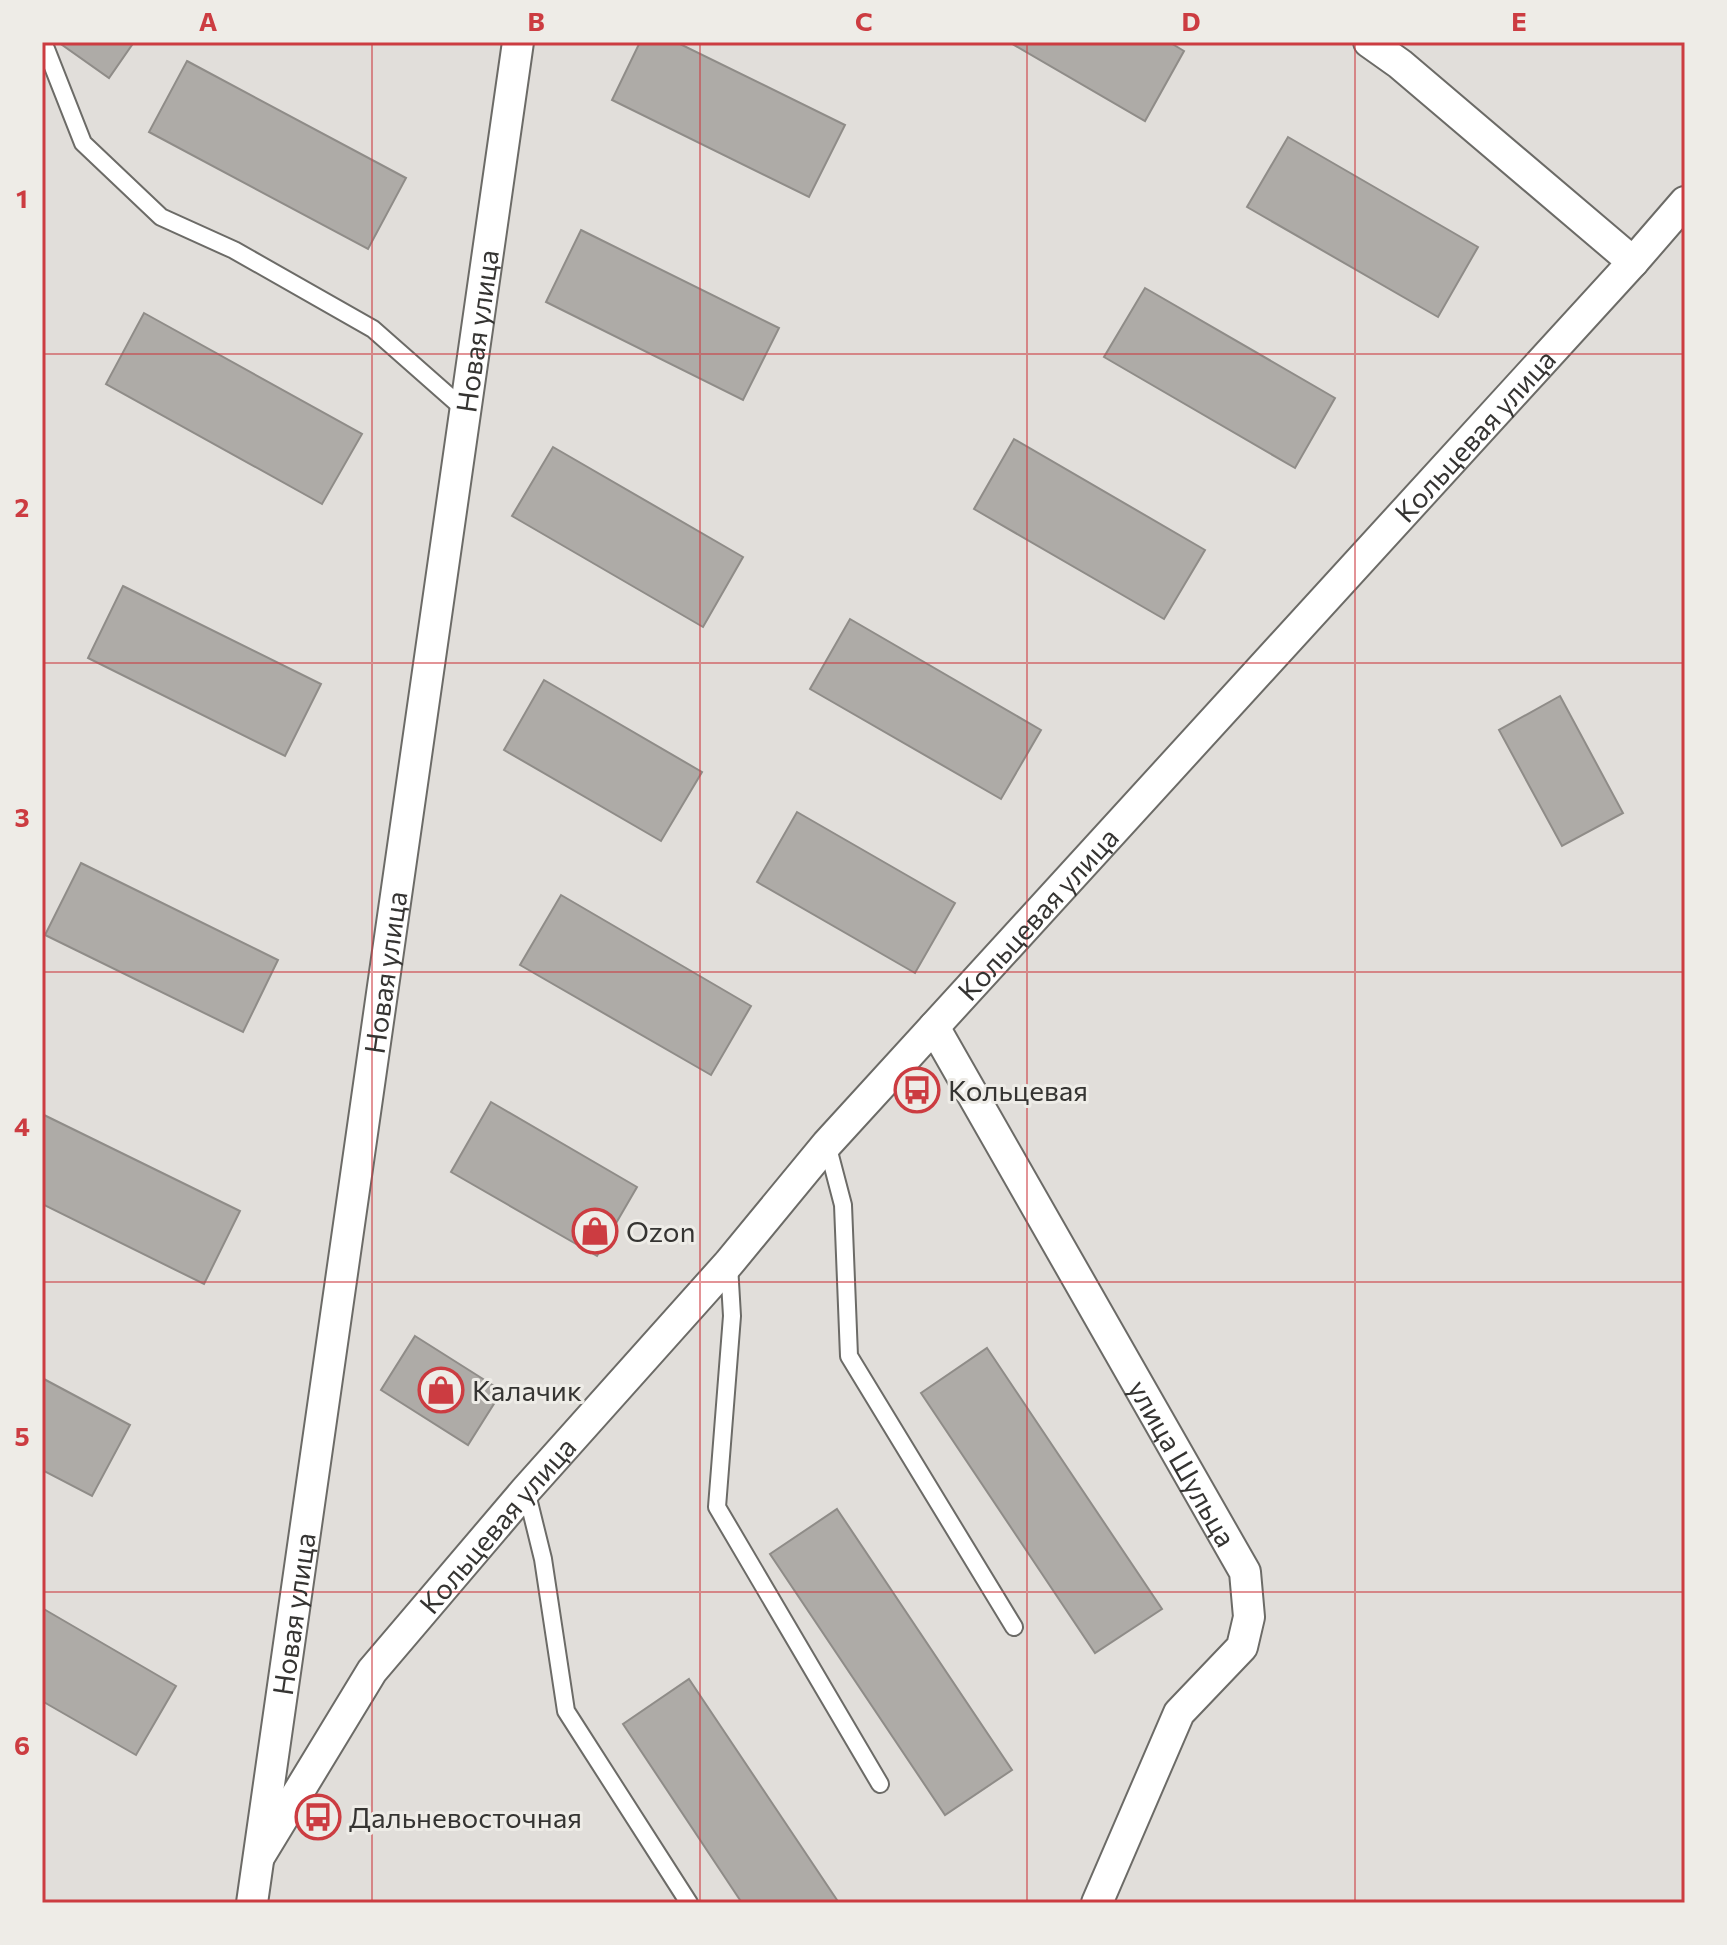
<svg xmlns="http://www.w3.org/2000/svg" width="1727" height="1945" viewBox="0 0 1727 1945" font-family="Commissioner,sans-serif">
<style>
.building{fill:#aeaba7;stroke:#8f8c88;stroke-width:2}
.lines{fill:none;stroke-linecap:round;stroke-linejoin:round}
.service-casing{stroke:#6c6b67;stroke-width:20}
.minor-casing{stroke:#6c6b67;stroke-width:34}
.service{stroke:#fff;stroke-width:16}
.minor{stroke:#fff;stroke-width:30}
.grid{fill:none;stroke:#cc3c41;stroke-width:2;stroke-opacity:0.55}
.labels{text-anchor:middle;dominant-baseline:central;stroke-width:6;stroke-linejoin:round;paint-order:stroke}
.street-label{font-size:28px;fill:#353432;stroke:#eeece7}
.poi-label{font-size:28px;fill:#353432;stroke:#eeece7;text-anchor:start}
.neatline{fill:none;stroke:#cc3c41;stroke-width:3}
.grid-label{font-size:26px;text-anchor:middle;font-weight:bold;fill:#cc3c41}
</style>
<rect width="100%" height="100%" fill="#e1deda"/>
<g class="building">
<path d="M58 42H134L109 78Z"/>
<path d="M640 42H676L845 125 809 197 612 100Z"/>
<path d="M1009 42H1169L1184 51 1145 121Z"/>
<path d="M187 61 406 178 368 249 149 132Z"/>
<path d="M1288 137 1478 247 1438 317 1247 207Z"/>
<path d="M581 230 779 328 743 400 546 302Z"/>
<path d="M1145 288 1335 398 1295 468 1104 357Z"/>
<path d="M144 313 362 434 322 504 106 384Z"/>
<path d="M1014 439 1205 550 1164 619 974 509Z"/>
<path d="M553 447 743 557 703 627 512 516Z"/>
<path d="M123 586 321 684 285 756 88 658Z"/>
<path d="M850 619 1041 730 1001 799 810 689Z"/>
<path d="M544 680 702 772 661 841 504 750Z"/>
<path d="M1560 696 1623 813 1562 846 1499 730Z"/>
<path d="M797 812 955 903 915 973 757 882Z"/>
<path d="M81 863 278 960 243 1032 45 935Z"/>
<path d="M561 895 751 1006 711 1075 520 965Z"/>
<path d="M491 1102 637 1187 597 1256 451 1172Z"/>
<path d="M42 1114 240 1211 204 1284 42 1204Z"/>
<path d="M415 1336 502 1391 468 1445 381 1390Z"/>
<path d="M987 1348 1162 1609 1095 1653 921 1393Z"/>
<path d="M42 1378 130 1425 92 1496 42 1470Z"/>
<path d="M837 1509 1012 1770 945 1815 770 1554Z"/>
<path d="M42 1608 176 1686 136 1755 42 1701Z"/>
<path d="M689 1679 839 1903H742L623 1724Z"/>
</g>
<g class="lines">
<g class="service-casing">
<g id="service">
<path d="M42 47 46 49 83 143 161 217 234 250 373 329 466 411"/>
<path d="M827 1144 843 1205 849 1356 1014 1627"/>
<path d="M729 1265 732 1316 717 1507 880 1784"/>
<path d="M526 1490 543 1559 566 1711 689 1903"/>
</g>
</g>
<g class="minor-casing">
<g id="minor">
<path d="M1369 42 1400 64 1633 262"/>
<path id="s1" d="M934 1027 1245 1572 1249 1617 1242 1647 1179 1713 1097 1903"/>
<path id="s2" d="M259 1857 372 1671 526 1490 729 1263 827 1144 1633 262 1685 202"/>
<path id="s3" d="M252 1903 518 42"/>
</g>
</g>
<use href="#service" class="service"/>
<use href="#minor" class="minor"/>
</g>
<path class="grid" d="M372 42V1903M700 42V1903M1027 42V1903M1355 42V1903M42 354H1685M42 663H1685M42 972H1685M42 1282H1685M42 1592H1685"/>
<defs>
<g id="bus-ring" transform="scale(2.3)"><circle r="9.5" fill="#eeece7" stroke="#cc3c41" stroke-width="1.5"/><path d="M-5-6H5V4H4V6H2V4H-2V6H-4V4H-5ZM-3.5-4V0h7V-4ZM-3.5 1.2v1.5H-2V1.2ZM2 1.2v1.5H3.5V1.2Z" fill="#cc3c41"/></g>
<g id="shop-ring" transform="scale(2.3)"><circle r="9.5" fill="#eeece7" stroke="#cc3c41" stroke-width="1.5"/><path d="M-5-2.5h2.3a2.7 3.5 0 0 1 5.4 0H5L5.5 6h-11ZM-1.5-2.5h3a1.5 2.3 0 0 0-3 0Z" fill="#cc3c41"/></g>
</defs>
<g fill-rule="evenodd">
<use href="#bus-ring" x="917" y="1090"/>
<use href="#shop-ring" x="595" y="1231"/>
<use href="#shop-ring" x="441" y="1390"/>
<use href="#bus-ring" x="318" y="1817"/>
</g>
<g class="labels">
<g class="street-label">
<text stroke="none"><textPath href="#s3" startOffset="1588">Новая улица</textPath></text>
<text stroke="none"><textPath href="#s2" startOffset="1874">Кольцевая улица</textPath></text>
<text stroke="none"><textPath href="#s2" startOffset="1226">Кольцевая улица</textPath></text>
<text stroke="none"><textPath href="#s3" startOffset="940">Новая улица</textPath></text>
<text stroke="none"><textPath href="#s1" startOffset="502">улица Шульца</textPath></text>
<text stroke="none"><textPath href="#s2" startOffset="410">Кольцевая улица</textPath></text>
<text stroke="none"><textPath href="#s3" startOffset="292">Новая улица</textPath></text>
</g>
<g class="poi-label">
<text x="948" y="1090">Кольцевая</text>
<text x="626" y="1231">Ozon</text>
<text x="472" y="1390">Калачик</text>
<text x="349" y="1817">Дальневосточная</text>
</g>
</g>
<rect width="1727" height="1945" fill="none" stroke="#eeece7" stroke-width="88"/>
<rect x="44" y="44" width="1639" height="1857" class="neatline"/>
<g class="grid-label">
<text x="208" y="31">A</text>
<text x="536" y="31">B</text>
<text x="864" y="31">C</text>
<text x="1191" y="31">D</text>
<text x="1519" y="31">E</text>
<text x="22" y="208">1</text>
<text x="22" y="517">2</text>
<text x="22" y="827">3</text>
<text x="22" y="1136">4</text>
<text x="22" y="1446">5</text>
<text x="22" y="1755">6</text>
</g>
</svg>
